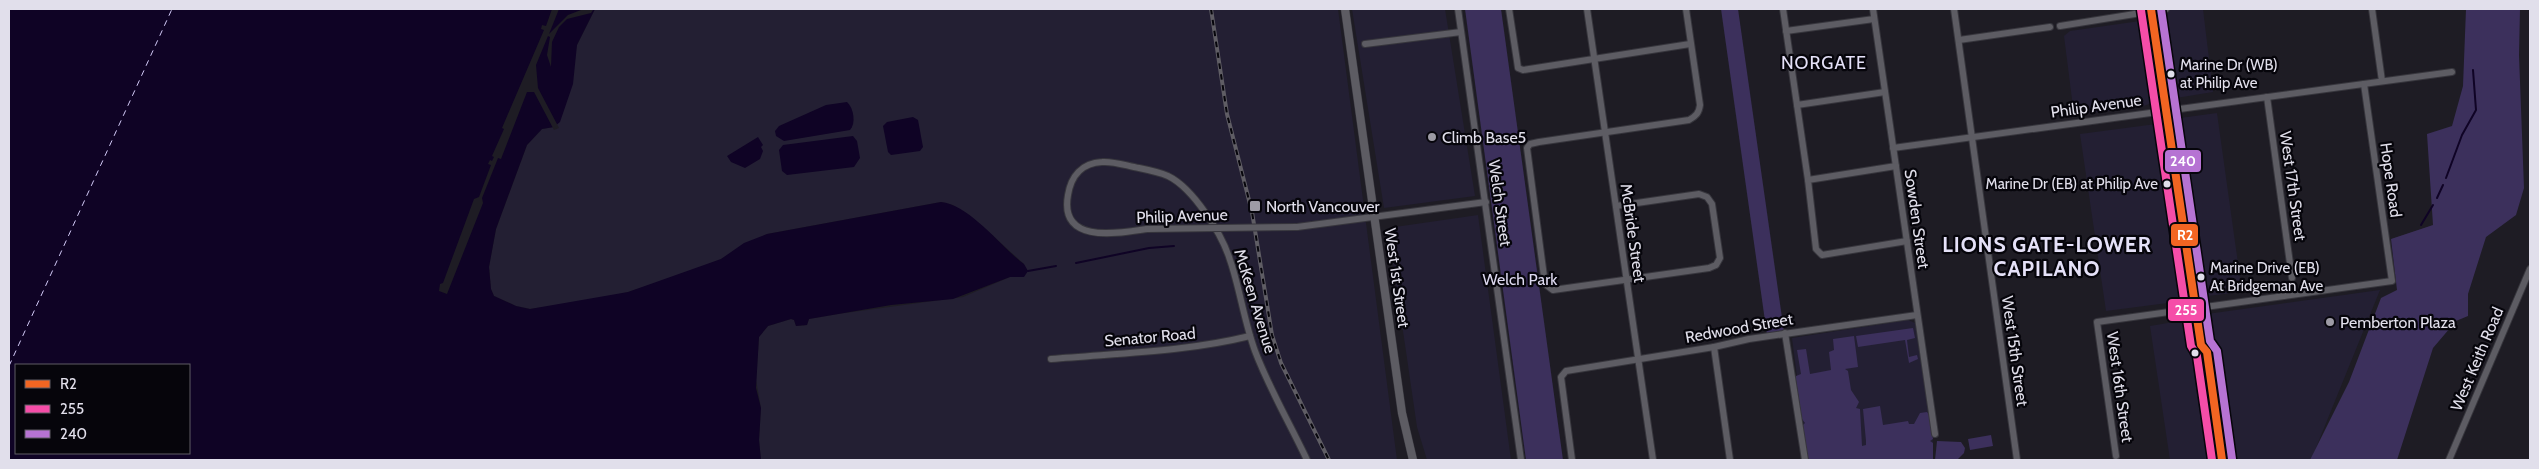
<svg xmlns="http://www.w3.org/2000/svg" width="2539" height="469" viewBox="0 0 2539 469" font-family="Cabin,sans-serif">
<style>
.built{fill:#231f33}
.green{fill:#3c305c}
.water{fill:#0f0325;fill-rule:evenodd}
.pier{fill:#1e1c24}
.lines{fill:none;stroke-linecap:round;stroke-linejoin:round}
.stream{stroke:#0f0325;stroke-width:2}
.ferry{stroke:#d2caf7;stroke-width:1;stroke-dasharray:6 5;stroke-linecap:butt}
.minor-casing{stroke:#37363d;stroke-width:8}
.tertiary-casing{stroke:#37363d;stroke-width:9}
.secondary-casing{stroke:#37363d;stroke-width:11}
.minor{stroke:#5d5c63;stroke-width:6}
.tertiary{stroke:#5d5c63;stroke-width:8}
.secondary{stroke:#5d5c63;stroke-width:9}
.rail-casing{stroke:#5f5d64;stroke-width:4}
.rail{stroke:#06050b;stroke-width:2;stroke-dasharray:5.5;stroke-linecap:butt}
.minor-bridge-casing{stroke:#37363d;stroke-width:8;stroke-linecap:butt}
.minor-bridge{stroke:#5d5c63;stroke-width:6}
.bus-1-casing{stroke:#06050b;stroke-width:11}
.bus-2-casing{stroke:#06050b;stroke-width:11}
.bus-3-casing{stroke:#06050b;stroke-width:11}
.bus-1{stroke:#f26522;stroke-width:8}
.bus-2{stroke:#f54da8;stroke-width:8}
.bus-3{stroke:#b673d3;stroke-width:8}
.bus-dot{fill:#e1dfeb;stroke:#06050b;stroke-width:2}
.poi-dot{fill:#9d9ba5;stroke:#06050b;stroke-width:2}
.labels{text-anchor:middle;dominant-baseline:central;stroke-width:4.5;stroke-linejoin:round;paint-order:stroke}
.bus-label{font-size:15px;fill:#e1dfeb;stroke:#06050b;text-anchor:start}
.street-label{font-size:16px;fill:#e1dfeb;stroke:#06050b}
.poi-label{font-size:16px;fill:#e1dfeb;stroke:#06050b;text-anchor:start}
.park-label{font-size:16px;fill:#dedaf1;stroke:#06050b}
.neighbourhood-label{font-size:18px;letter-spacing:1px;fill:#e5e1f8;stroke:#06050b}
.district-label{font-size:21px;font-weight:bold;letter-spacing:1px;fill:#e5e1f8;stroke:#06050b}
.line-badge{stroke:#06050b;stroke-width:2}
.badge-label{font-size:14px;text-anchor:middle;font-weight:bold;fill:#fff}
</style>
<rect width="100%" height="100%" fill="#1e1c24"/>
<g class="built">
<path d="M595 9H1338L1397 460H761L759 440 761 408 756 380 759 337 768 326 791 319 794 320 796 326 807 325 809 319 838 314 963 297 1010 277 1024 264 981 225 953 205 941 202 767 234 721 259 690 272 628 292 598 299 530 309 516 306 494 296 491 289 489 267 496 229 527 145 542 129 554 127 577 45Z"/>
<path d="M1352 9H1445L1475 196 1384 208Z"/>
<path d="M2162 9H2203L2213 92 2176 98Z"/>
<path d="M2140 21 2144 25 2154 102 2141 107 2074 115 2064 36 2070 31Z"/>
<path d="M2217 113 2242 292 2207 296 2180 118Z"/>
<path d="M2156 124 2183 301 2106 311 2080 134Z"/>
<path d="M1478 215 1511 460H1427L1417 427 1388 228Z"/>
<path d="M2380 290 2311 460H2229L2207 314Z"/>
<path d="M1908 320 1915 323 1916 329 1933 443V460H1808L1792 338Z"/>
<path d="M2186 320 2207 460H2170L2150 326Z"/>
</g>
<g class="green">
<path d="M1465 9H1501L1563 460H1526Z"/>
<path d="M1721 9H1738L1784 332 1767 335Z"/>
<path d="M2466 9H2520L2519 55 2524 188 2516 215 2486 237 2468 294V316L2456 321 2433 348 2397 460H2310L2349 382 2381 298 2397 290 2391 239 2433 225 2427 134 2452 126 2463 86Z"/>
<path d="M1913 328 1915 338 1907 340 1909 357 1917 355 1918 359 1909 363 1905 340 1858 347 1856 336Z"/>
<path d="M1854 336 1858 367 1845 369 1848 371 1851 390 1859 402 1856 408 1860 409 1862 446 1866 445V441L1863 409 1880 406 1883 425 1908 421 1909 424H1914L1920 413 1927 412 1929 415 1933 439 1930 441 1933 443V460H1808L1803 425 1805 423 1802 419 1796 380V376L1801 374 1797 350 1806 349 1810 374 1831 370 1829 352 1834 350 1833 339Z"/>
<path d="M1991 435 1993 446 1970 450 1968 439Z"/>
<path d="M1937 441 1961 442 1965 448 1964 453 1957 460H1935Z"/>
</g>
<g class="water">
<path d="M9 9H595L577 45 573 84 560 122 554 127 542 129 527 145 496 229 489 267 491 289 494 296 516 306 530 309 628 292 721 259 744 243 767 234 941 202C970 205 1001 247 1024 264L1028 271 1024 277H1010L953 299 891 305 809 319 807 325 796 326 794 320 791 319 768 326 759 337 756 388 761 408 759 440 761 460H9ZM16 365H189V453H16Z"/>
<path d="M847 102C854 108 856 124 850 130L784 141 776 136 775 131 779 126 826 105Z"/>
<path d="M913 117 918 120 923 147 920 151 891 155 888 152 883 126 887 122Z"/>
<path d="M853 136 857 141 860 158 854 167 787 175 782 171 779 150 783 145Z"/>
<path d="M758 137 763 145 761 147 763 151 760 159 745 168 731 162 727 156Z"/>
</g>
<path class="pier" d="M552 9H559L549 34 568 15 581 10H593L591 13 567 19 559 27 552 42 551 67 547 55 550 37 548 36 536 65 538 88 559 128 554 130 534 92H527L501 159 498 158 482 198 483 203 447 294 439 291 440 284 443 283 474 199 479 197 491 165 488 164 490 160 492 161 494 157 492 156 504 129 502 128 544 30 541 29 542 25 546 26Z"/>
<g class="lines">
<g class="stream">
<path d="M2446 178 2462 135 2476 110 2473 70"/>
<path d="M2437 198 2443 185"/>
<path d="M2421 225 2433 205"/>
<path d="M1076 263 1149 248 1174 246"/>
<path d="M1028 271 1056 266"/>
</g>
<path class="ferry" d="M9 366 172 9"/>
<g class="minor-casing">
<g id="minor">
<path d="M1458 9 1521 460"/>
<path d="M1509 9 1517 61 1518 68 1523 70 1690 44"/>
<path d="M1587 9 1653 460"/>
<path d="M1783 9 1797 105 1885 92"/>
<path d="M1873 9 1935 434"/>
<path d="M1954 9 2017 460"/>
<path d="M2372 9 2382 81"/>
<path d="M2060 26 2166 9"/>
<path d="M1786 31 1874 19"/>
<path d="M1959 40 2050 27"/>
<path d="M1365 44 1461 32"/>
<path d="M2267 97 2292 278"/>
<path d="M1797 105 1808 180"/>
<path d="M1893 148 2452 72"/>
<path d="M1896 166 1808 180 1816 249 1822 255 1907 241"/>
<path d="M1616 206 1699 194 1707 197 1712 204 1720 258 1716 265 1709 268 1553 290 1545 284 1527 148 1530 144 1539 142 1689 120C1696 116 1699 113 1700 105L1686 9"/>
<path d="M1297 227 1486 202"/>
<path d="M1147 229C1119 233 1059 245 1068 195 1071 176 1082 163 1102 162 1114 161 1127 166 1139 168 1149 170 1159 172 1168 176 1193 188 1222 234 1230 260 1240 289 1244 321 1255 351 1269 388 1290 424 1307 460"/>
<path d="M1785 333 1805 460"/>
<path d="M1714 347 1730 460"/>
<path d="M1051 359C1118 353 1185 352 1250 336"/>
<path d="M2116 456 2097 322 2392 281 2364 84"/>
<path d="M1572 460 1561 377 1566 371 1714 347 1749 339 1917 315"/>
<path d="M2449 460 2530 269"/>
</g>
</g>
<g class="tertiary-casing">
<path id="tertiary" d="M1345 9 1402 413 1413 460"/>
</g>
<g class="secondary-casing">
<g id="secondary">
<path d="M2151 9 2196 309 2201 345 2197 353 2214 460"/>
<path d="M2201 345 2207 352 2222 460"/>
</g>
</g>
<use href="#minor" class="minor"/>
<use href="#tertiary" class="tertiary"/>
<use href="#secondary" class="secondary"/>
<g class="rail-casing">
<path id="rail" d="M1211 9 1227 114 1252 212 1272 335 1281 363 1329 460"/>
</g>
<use href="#rail" class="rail"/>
<g class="minor-bridge-casing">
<path id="minor-bridge" d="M1147 229 1297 227"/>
</g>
<use href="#minor-bridge" class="minor-bridge"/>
<g class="bus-1-casing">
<path id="bus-1" d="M2151 9 2201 345 2207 352 2222 460"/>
</g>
<g class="bus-2-casing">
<path id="bus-2" d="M2141 10 2191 346 2197 356 2212 460"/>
</g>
<g class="bus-3-casing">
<path id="bus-3" d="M2161 9 2210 341 2217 351 2232 459"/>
</g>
<use href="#bus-1" class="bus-1"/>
<use href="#bus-2" class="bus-2"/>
<use href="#bus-3" class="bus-3"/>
</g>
<g class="bus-dot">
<circle cx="2171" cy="74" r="4.5"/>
<circle cx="2167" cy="184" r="4.5"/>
<circle cx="2201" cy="277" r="4.5"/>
<circle cx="2195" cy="353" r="4.5"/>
</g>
<g class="poi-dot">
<circle cx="1432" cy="137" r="5"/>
<rect x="1249" y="200" width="12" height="12" rx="2.5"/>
<circle cx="2330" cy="322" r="5"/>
</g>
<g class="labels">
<g class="bus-label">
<text x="2180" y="65">Marine Dr (WB)<tspan x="2180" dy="18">at Philip Ave</tspan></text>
<text x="2158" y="184" text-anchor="end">Marine Dr (EB) at Philip Ave</text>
<text x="2210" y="268">Marine Drive (EB)<tspan x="2210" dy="18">At Bridgeman Ave</tspan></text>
</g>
<g class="street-label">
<text transform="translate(2096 106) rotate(-8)">Philip Avenue</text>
<text transform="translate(2391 180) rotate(82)">Hope Road</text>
<text transform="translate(2293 186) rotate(82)">West 17th Street</text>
<text transform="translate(1500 203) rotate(82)">Welch Street</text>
<text transform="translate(1182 216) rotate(-2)">Philip Avenue</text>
<text transform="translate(1917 219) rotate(82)">Sowden Street</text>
<text transform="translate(1633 233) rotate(82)">McBride Street</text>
<text transform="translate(1397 278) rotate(82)">West 1st Street</text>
<text transform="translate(1255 301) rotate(73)">McKeen Avenue</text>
<text transform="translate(1739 328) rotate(-10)">Redwood Street</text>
<text transform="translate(1150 337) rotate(-5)">Senator Road</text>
<text transform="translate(2015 351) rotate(82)">West 15th Street</text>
<text transform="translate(2477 359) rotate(-67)">West Keith Road</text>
<text transform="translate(2120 387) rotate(82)">West 16th Street</text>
</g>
<g class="poi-label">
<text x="1442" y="137">Climb Base5</text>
<text x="1266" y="206">North Vancouver</text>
<text x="2340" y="322">Pemberton Plaza</text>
</g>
<g class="park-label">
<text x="1520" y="279">Welch Park</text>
</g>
<g class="neighbourhood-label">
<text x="1824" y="63">NORGATE</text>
</g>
<g class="district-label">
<text x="2047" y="244">LIONS GATE-LOWER<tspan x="2047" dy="24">CAPILANO</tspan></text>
</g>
</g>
<g class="line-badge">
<rect x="2164" y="149" width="38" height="24" rx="5" fill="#b673d3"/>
<rect x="2170" y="223" width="29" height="24" rx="5" fill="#f26522"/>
<rect x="2167" y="298" width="38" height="24" rx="5" fill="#f54da8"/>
</g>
<g class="badge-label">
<text x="2183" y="166">240</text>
<text x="2185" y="240">R2</text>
<text x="2186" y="315">255</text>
</g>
<rect width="2539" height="469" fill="none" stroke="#e1dfeb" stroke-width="20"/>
<rect x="15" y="364" width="175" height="90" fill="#06050b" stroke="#5e5c65"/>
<rect x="25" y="380" width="25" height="8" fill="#f26522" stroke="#5e5c65"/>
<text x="60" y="389" font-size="15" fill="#e1dfeb">R2</text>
<rect x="25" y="405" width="25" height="8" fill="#f54da8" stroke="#5e5c65"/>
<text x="60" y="414" font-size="15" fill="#e1dfeb">255</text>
<rect x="25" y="430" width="25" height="8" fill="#b673d3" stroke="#5e5c65"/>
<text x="60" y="439" font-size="15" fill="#e1dfeb">240</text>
</svg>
